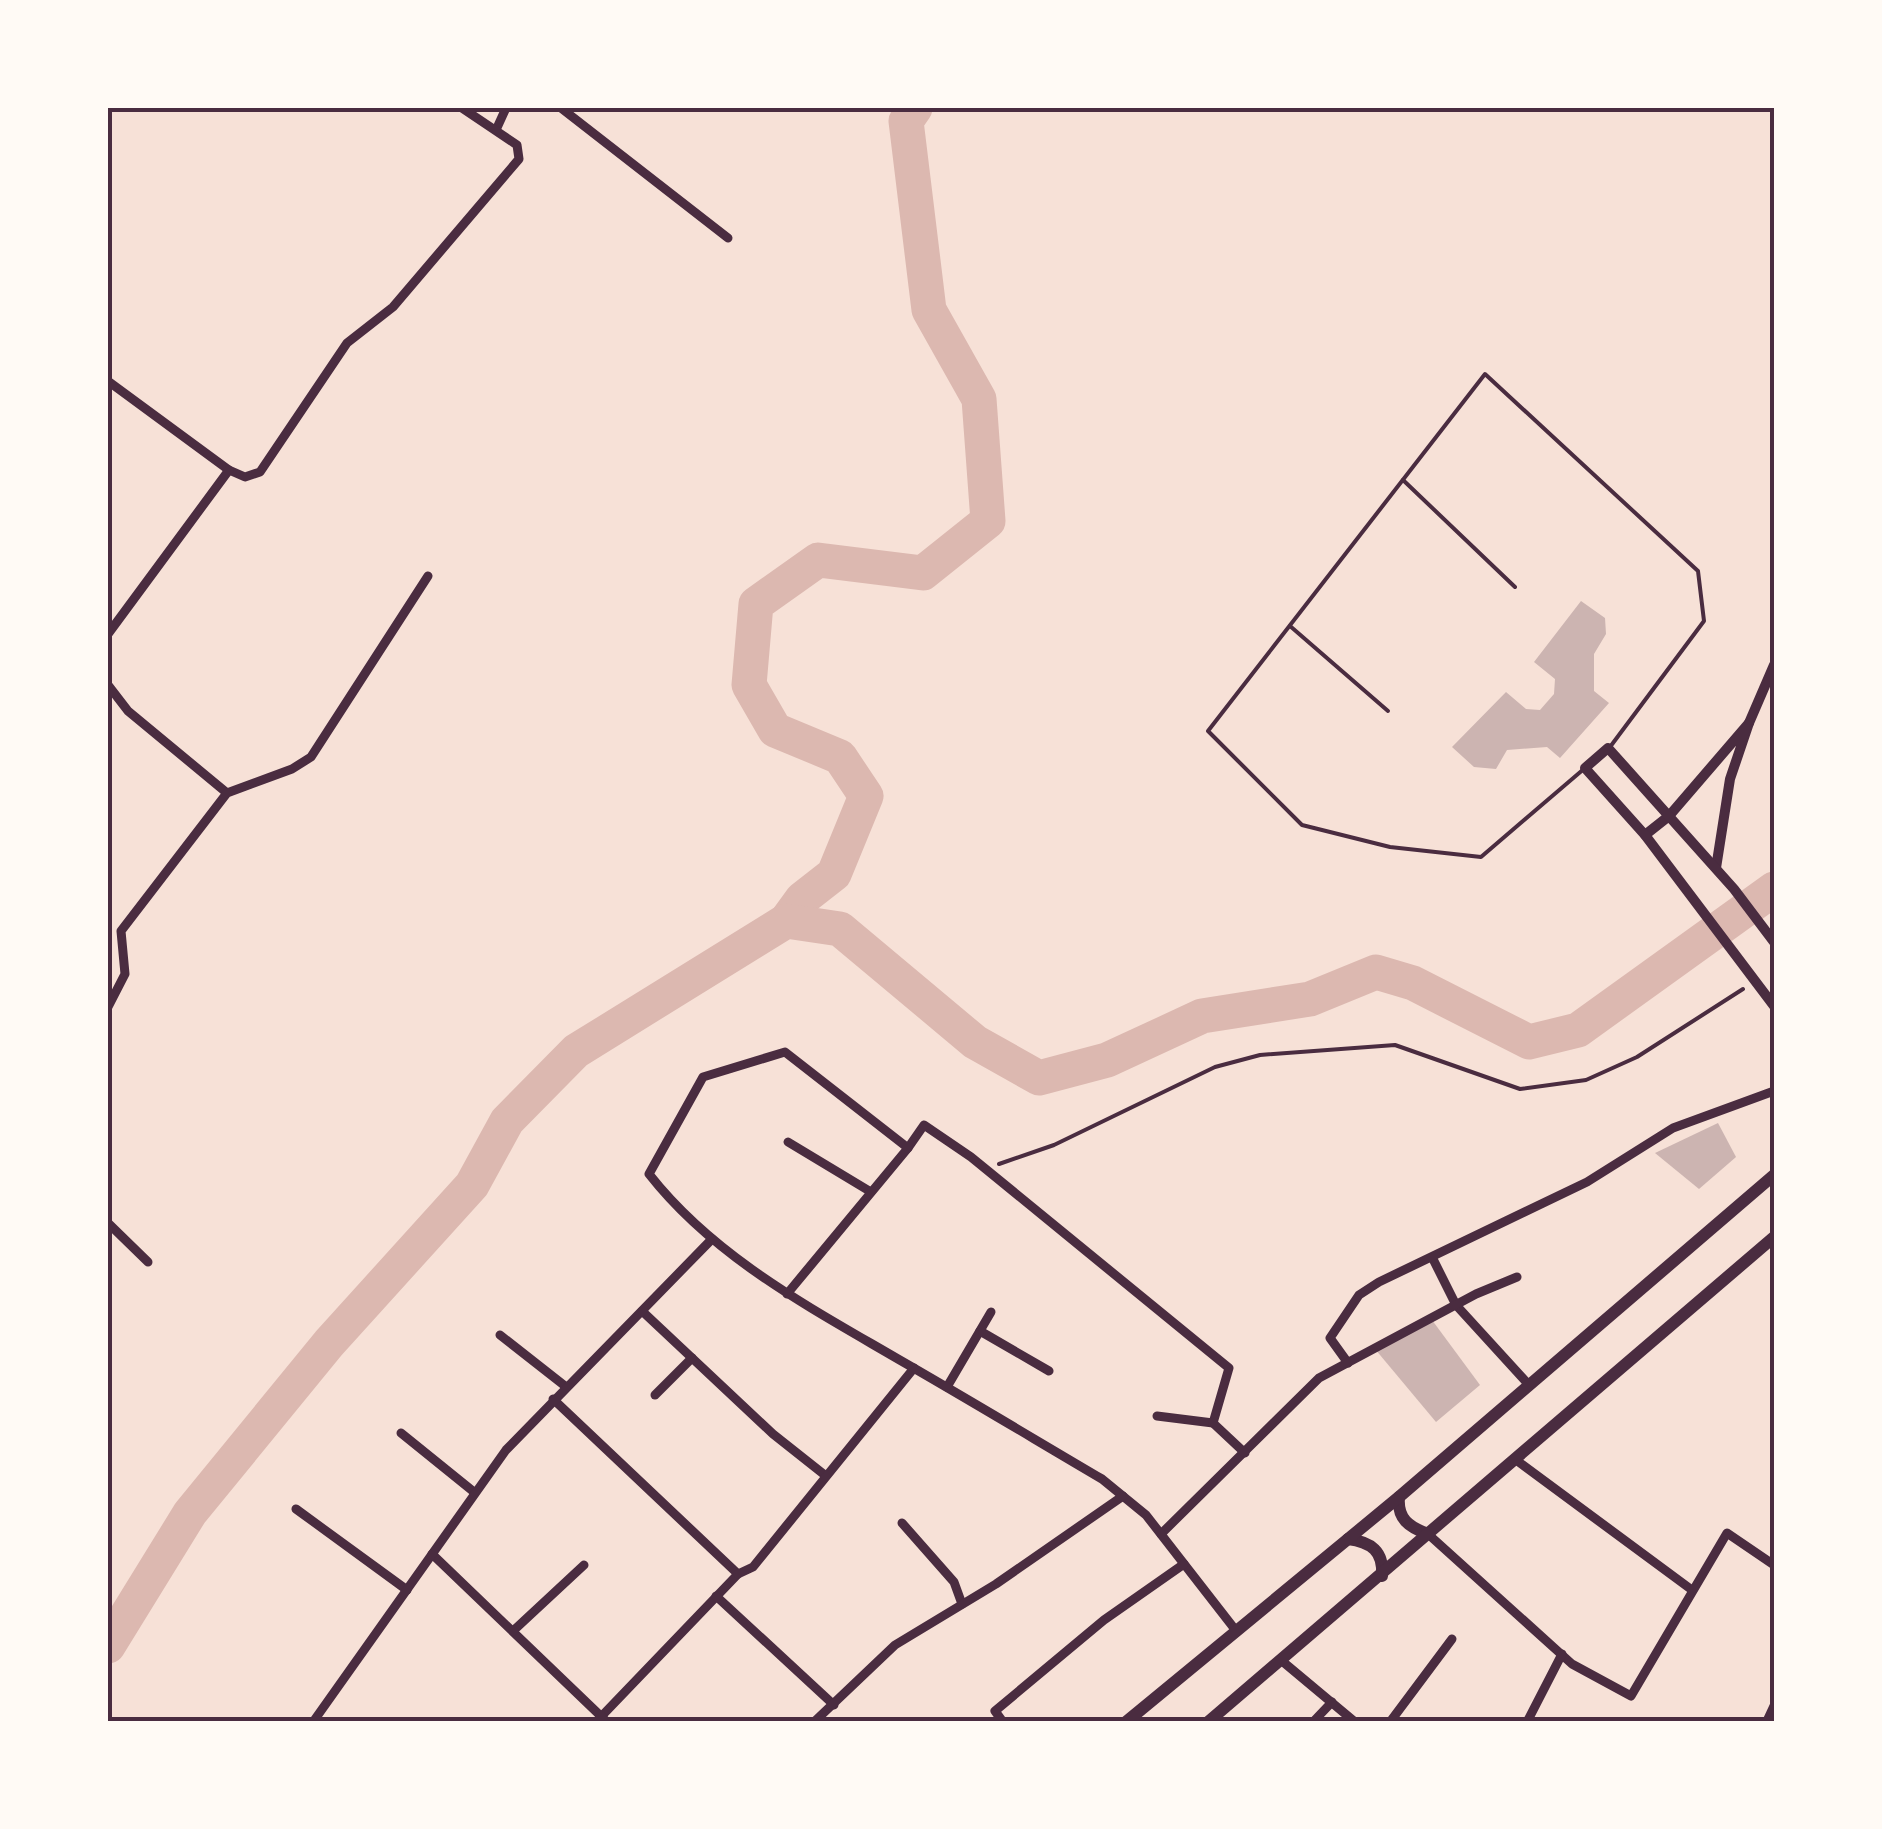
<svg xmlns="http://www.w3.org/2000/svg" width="1882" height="1829" viewBox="0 0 1882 1829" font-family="Inter,sans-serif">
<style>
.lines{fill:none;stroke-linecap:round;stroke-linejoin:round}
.river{stroke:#dcb8b0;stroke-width:35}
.building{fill:#ccb4b1}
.path{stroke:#4a2c40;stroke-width:4}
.service{stroke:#4a2c40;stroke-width:4}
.minor{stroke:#4a2c40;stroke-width:9}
.tertiary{stroke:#4a2c40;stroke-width:10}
.primary{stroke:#4a2c40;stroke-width:12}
.neatline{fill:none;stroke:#4a2c40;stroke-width:4}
</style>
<rect width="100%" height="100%" fill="#f7e1d7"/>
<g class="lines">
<g class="river">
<path d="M786 921 802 899 834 874 866 796 840 757 775 730 749 685 756 604 818 560 923 573 988 521 979 399 929 310 906 121 915 108"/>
<path d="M108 1646 190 1513 329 1343 472 1185 507 1121 576 1051 786 921 840 929 975 1042 1039 1078 1107 1060 1202 1016 1310 999 1376 972 1413 983 1529 1042 1578 1030 1774 889"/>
</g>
</g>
<g class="building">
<path d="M1581 601 1605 618 1606 634 1594 654V691L1609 703 1560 758 1547 747 1507 750 1496 769 1474 767 1452 747 1506 692 1526 709 1540 710 1554 694 1555 679 1534 662Z"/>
<path d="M1718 1123 1736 1157 1699 1189 1655 1153Z"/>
<path d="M1432 1320 1480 1385 1436 1422 1375 1349Z"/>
</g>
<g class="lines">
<path class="path" d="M999 1164 1054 1145 1215 1067 1260 1055 1395 1045 1520 1089 1586 1080 1637 1057 1743 989"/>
<g class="service">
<path d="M1403 480 1515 587"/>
<path d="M1290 626 1388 711"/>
<path d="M1585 768 1481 857 1390 847 1302 825 1208 731 1485 374 1698 571 1704 621 1610 747"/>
</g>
<g class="minor">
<path d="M561 108 728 238"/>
<path d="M496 130 506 108"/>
<path d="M108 381 229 470 245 477 260 472 347 343 393 307 519 159 517 145 462 108"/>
<path d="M108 634 229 470"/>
<path d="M108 685 128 711 227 793"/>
<path d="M108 1007 125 974 121 931 227 793 292 769 311 757 428 576"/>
<path d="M788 1142 871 1192"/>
<path d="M108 1223 148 1262"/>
<path d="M1433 1259 1456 1305 1529 1385"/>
<path d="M787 1294 908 1148"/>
<path d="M642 1311 773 1434 826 1476"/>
<path d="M980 1331 1049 1371"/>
<path d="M500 1335 565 1386"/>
<path d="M1348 1363 1330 1338 1359 1295 1379 1282 1587 1182 1673 1128 1774 1091"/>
<path d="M947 1387 991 1312"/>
<path d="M655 1395 692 1358"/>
<path d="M553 1399 738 1574 596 1722"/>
<path d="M1157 1416 1213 1423"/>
<path d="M401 1433 474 1492"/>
<path d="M1516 1460 1692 1590"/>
<path d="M296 1509 407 1590"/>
<path d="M902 1523 954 1582 962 1604"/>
<path d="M1161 1534 1319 1378 1476 1294 1517 1277"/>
<path d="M1428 1534 1572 1664 1631 1696 1727 1533 1774 1565"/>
<path d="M432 1554 607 1722"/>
<path d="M738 1574 753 1567 914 1368"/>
<path d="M716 1596 834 1705"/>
<path d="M513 1631 584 1565"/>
<path d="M1237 1632 1146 1515 1102 1479C1034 1439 966 1398 898 1359 809 1307 714 1257 649 1174L703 1077 785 1052 908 1148 924 1125 971 1157 1229 1368 1213 1423 1245 1453"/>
<path d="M1282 1661 1355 1722"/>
<path d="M1767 1721 1774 1706"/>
<path d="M313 1722 506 1450 712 1239"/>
<path d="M814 1722 895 1645 996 1584 1123 1496"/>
<path d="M1003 1722 995 1711 1104 1620 1184 1564"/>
<path d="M1313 1722 1332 1702"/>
<path d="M1390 1722 1452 1639"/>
<path d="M1527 1722 1562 1654"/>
</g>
<g class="tertiary">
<path d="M1749 723 1774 665"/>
<path d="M1645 835 1669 816 1749 723 1730 779 1716 868"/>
<path d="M1774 942 1734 889 1608 748 1585 768 1645 835 1774 1006"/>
</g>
<g class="primary">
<path d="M1399 1497C1397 1519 1409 1527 1428 1534"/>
<path d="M1348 1539C1371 1542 1384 1551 1382 1576"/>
<path d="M1126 1722 1399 1497 1774 1175"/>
<path d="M1208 1722 1774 1237"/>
</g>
</g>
<rect width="1882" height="1829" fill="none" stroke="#fffaf5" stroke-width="220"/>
<rect x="110" y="110" width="1662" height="1609" class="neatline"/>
</svg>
